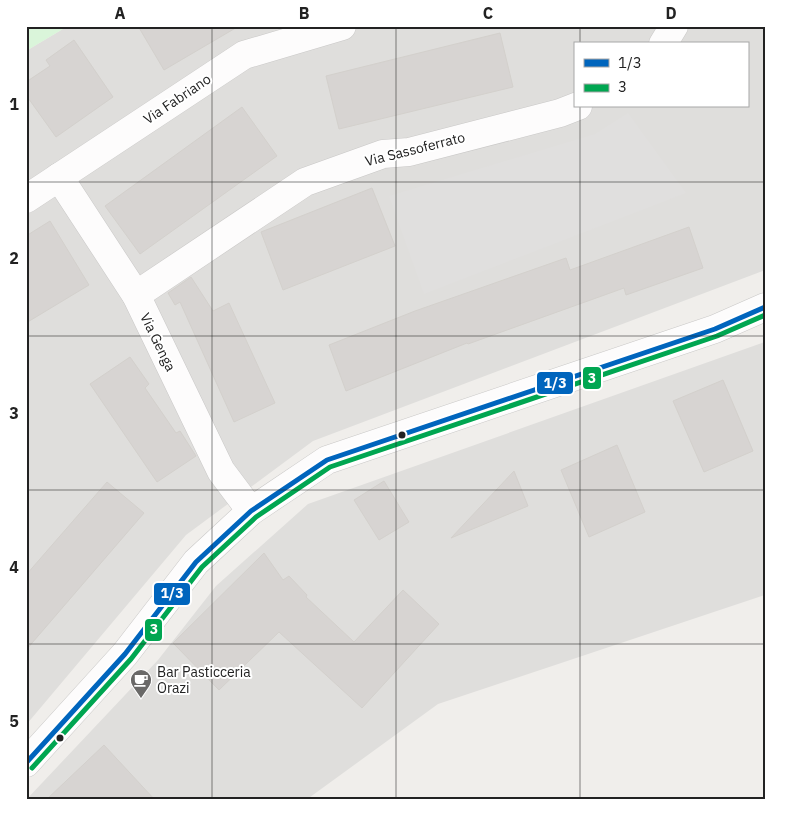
<svg xmlns="http://www.w3.org/2000/svg" width="791" height="826" viewBox="0 0 791 826" font-family="'IBM Plex Sans',sans-serif">
<style>
.residential{fill:#dfdedc;fill-rule:evenodd}
.park{fill:#daf5da}
.parking{fill:#e0dfde}
.building{fill:#d7d4d2;stroke:#d3d0cc}
.lines{fill:none;stroke-linecap:round;stroke-linejoin:round}
.minor-casing{stroke:#c9c8c7;stroke-width:29}
.tertiary-casing{stroke:#c9c8c7;stroke-width:29}
.minor{stroke:#fdfcfc;stroke-width:28}
.tertiary{stroke:#fdfcfc;stroke-width:28}
.bus-1-casing{stroke:#fff;stroke-width:9}
.bus-2-casing{stroke:#fff;stroke-width:9}
.bus-1{stroke:#0065bd;stroke-width:5}
.bus-2{stroke:#00a651;stroke-width:5}
.grid{fill:none;stroke:#222;stroke-width:1;stroke-opacity:0.55}
.bus-dot{fill:#222;stroke:#fff;stroke-width:2}
.labels{text-anchor:middle;dominant-baseline:central;stroke-width:4;stroke-linejoin:round;paint-order:stroke}
.street-label{font-size:14px;fill:#222;stroke:#fff}
.poi-label{font-size:14px;fill:#222;stroke:#fff;text-anchor:start}
.line-badge{stroke:#fff;stroke-width:2}
.badge-label{font-size:14px;text-anchor:middle;font-weight:bold;fill:#fff}
.neatline{fill:none;stroke:#222;stroke-width:2}
.grid-label{font-size:16px;text-anchor:middle;font-weight:bold;fill:#222}
</style>
<rect width="100%" height="100%" fill="#f0eeeb"/>
<g class="residential">
<path d="M68 26H765V270L313 441 186 535 26 725V51ZM575 44H747V106H575Z"/>
<path d="M765 342V595L438 704 306 800H26L158 660 216 586 308 504Z"/>
</g>
<path class="park" d="M26 26H68L26 51Z"/>
<path class="parking" d="M628 113 686 193 424 294 389 196 595 134Z"/>
<g class="building">
<path d="M138 26H239L164 70Z"/>
<path d="M500 33 513 87 339 129 326 76Z"/>
<path d="M74 40 113 97 56 137 26 95V82L50 66 46 60Z"/>
<path d="M242 107 277 156 140 254 105 206Z"/>
<path d="M372 188 395 246 283 290 261 232Z"/>
<path d="M50 221 89 285 26 323V236Z"/>
<path d="M689 227 703 268 626 295 624 288 468 344 467 343 346 391 329 345 415 311 566 258 570 270Z"/>
<path d="M191 277 213 311 229 303 275 403 234 422 180 302 175 305 168 293Z"/>
<path d="M130 357 149 384 145 388 176 433 180 431 196 456 157 482 90 384Z"/>
<path d="M723 380 753 451 704 472 673 401Z"/>
<path d="M617 445 645 512 589 537 561 470Z"/>
<path d="M514 471 528 506 451 538Z"/>
<path d="M384 481 409 522 379 540 354 500Z"/>
<path d="M107 482 144 513 26 650V575Z"/>
<path d="M264 553 283 580 289 576 307 595 306 597 354 642 403 590 439 624 362 708 279 632 219 690 173 643Z"/>
<path d="M104 745 155 800H46Z"/>
</g>
<g class="lines">
<g class="minor-casing">
<g id="minor">
<path d="M663 44 674 26"/>
<path d="M59 177 136 295 221 471 251 511"/>
<path d="M26 199 244 55 342 26"/>
<path d="M136 295 305 182 383 154 409 152 560 113 578 106"/>
</g>
</g>
<g class="tertiary-casing">
<path id="tertiary" d="M26 763 125 654 196 562 251 511 327 460 715 329 765 307"/>
</g>
<use href="#minor" class="minor"/>
<use href="#tertiary" class="tertiary"/>
<g class="bus-1-casing">
<path id="bus-1" d="M26 763 125 654 196 562 251 511 327 460 715 329 765 307"/>
</g>
<g class="bus-2-casing">
<path id="bus-2" d="M32 768 131 659 202 567 256 517 330 467 717 336 765 315"/>
</g>
<use href="#bus-1" class="bus-1"/>
<use href="#bus-2" class="bus-2"/>
</g>
<path class="grid" d="M212 26V800M396 26V800M580 26V44M580 106V800M26 182H765M26 336H765M26 490H765M26 644H765"/>
<defs>
<g id="cafe-pin" transform="scale(1.125)"><path d="M0 17L-7.5 6A9.5 9.5 0 1 1 7.5 6Z" fill="#6a6968" stroke="#fff"/><path d="M-5.5-4.5H6V0H3Q3 3.5 0 3.5H-2.5Q-5.5 3.5-5.5 0ZM3-3.2v2h1.7v-2ZM-6 4.5H4V6H-6Z" fill="#fff"/></g>
</defs>
<g fill-rule="evenodd">
<use href="#cafe-pin" x="141" y="680"/>
</g>
<g class="bus-dot">
<circle cx="402" cy="435" r="4.5"/>
<circle cx="60" cy="738" r="4.5"/>
</g>
<g class="labels">
<g class="street-label">
<text transform="translate(177 99) rotate(-34)">Via Fabriano</text>
<text transform="translate(415 149) rotate(-14)">Via Sassoferrato</text>
<text transform="translate(158 342) rotate(64)">Via Genga</text>
</g>
<g class="poi-label">
<text x="157" y="672">Bar Pasticceria<tspan x="157" dy="16">Orazi</tspan></text>
</g>
</g>
<g class="line-badge">
<rect x="582" y="366" width="20" height="24" rx="5" fill="#00a651"/>
<rect x="536" y="371" width="38" height="24" rx="5" fill="#0065bd"/>
<rect x="153" y="582" width="38" height="24" rx="5" fill="#0065bd"/>
<rect x="144" y="618" width="19" height="24" rx="5" fill="#00a651"/>
</g>
<g class="badge-label">
<text x="592" y="383">3</text>
<text x="555" y="388">1/3</text>
<text x="172" y="598">1/3</text>
<text x="154" y="634">3</text>
</g>
<rect width="791" height="826" fill="none" stroke="#ffffff" stroke-width="55"/>
<rect x="574" y="42" width="175" height="65" fill="#ffffff" stroke="#a7a7a7"/>
<rect x="584" y="59" width="25" height="8" fill="#0065bd" stroke="#a7a7a7"/>
<text x="618" y="68" font-size="15" fill="#222222">1/3</text>
<rect x="584" y="84" width="25" height="8" fill="#00a651" stroke="#a7a7a7"/>
<text x="618" y="92" font-size="15" fill="#222222">3</text>
<rect x="28" y="28" width="736" height="770" class="neatline"/>
<g class="grid-label">
<text x="120" y="19">A</text>
<text x="304" y="19">B</text>
<text x="488" y="19">C</text>
<text x="671" y="19">D</text>
<text x="14" y="110">1</text>
<text x="14" y="264">2</text>
<text x="14" y="419">3</text>
<text x="14" y="573">4</text>
<text x="14" y="727">5</text>
</g>
</svg>
